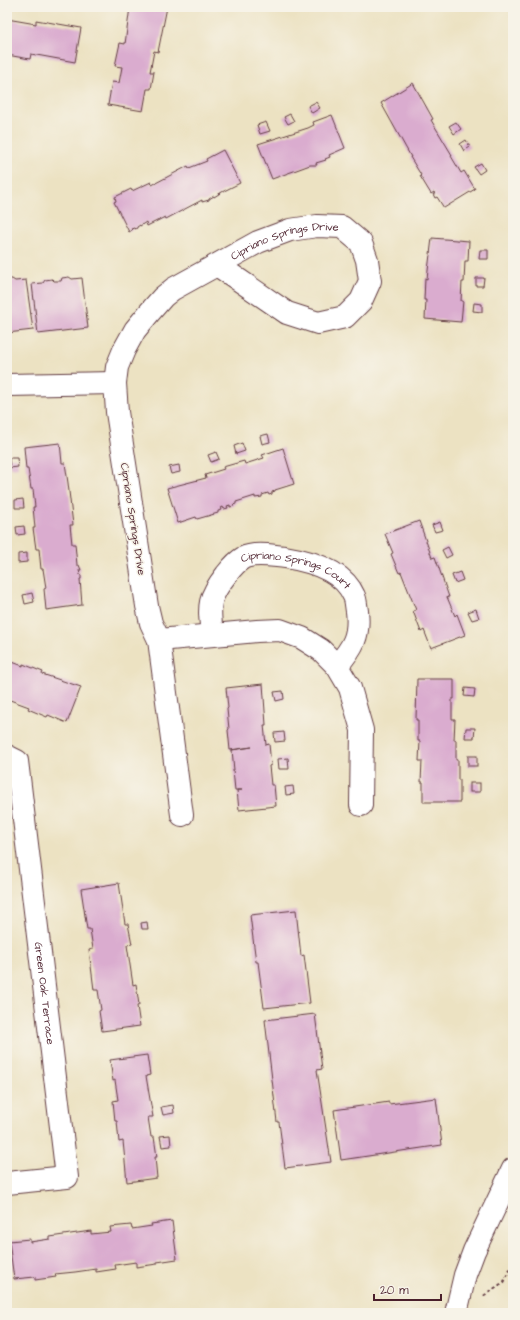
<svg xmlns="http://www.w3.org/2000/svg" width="520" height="1320" viewBox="0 0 520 1320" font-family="'Architects Daughter',sans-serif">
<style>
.building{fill:#daaccf}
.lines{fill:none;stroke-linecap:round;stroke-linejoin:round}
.minor-casing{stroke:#623c42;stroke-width:24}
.path{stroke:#623c42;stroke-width:2.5;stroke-dasharray:3 3;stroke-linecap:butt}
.minor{stroke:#fff;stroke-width:22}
.labels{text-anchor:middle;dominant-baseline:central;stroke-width:3;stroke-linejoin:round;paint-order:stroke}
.street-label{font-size:11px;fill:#4a1f2b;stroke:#f7f3e8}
</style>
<rect width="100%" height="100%" fill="#f7f3e8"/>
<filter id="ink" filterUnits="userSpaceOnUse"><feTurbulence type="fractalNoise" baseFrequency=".025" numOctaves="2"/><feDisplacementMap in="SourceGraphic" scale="8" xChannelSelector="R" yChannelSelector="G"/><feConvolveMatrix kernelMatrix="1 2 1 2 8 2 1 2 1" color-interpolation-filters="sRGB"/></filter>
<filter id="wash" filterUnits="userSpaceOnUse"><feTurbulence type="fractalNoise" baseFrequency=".012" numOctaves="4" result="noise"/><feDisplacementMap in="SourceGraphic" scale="16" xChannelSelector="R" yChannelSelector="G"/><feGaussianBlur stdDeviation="0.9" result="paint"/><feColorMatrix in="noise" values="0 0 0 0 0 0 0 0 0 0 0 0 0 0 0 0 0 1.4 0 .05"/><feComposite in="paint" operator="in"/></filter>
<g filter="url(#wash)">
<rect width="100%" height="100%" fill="#ece2c2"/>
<g id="blocks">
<g class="building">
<path d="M130 7H167L158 52 154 51 150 72H154L151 89H147L143 111 108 105 112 82 119 83 122 67 115 66 120 43 125 44Z"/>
<path d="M7 19 36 24V20L81 28 75 62 31 54 30 59 7 55Z"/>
<path d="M413 83 433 119 431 120 452 155 451 156 461 173 464 171 475 189 444 208 437 197 435 198 433 194H435L434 192 431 194 420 176 421 175 410 157H411L381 103Z"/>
<path d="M316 102 320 108 312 113 308 106Z"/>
<path d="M290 114 294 121 288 124 284 117Z"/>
<path d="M332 115 345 148 329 155 330 157 325 159 326 160 316 163 317 165H310L272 179 258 144 308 128 314 125 313 122Z"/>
<path d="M266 122 270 131 260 134 257 125Z"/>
<path d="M456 122 461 129 454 134 449 126Z"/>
<path d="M466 140 470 147 464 151 460 144Z"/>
<path d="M223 150 240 183 222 192 214 197V196L209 199V200L202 202V200L166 219 165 217 147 226 146 222 140 226V225L137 227V228L135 229 134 228 131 229 132 230 129 232 114 202 116 201 115 197 131 189 132 191 151 182 152 185 188 166 189 168 207 161 206 159Z"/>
<path d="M481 163 485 170 479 174 474 167Z"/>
<path d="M432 238 469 241 468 261H465L464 282H462L461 301H463L461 322 425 319 426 300H424L425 278 427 279Z"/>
<path d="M480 250H488V259H479Z"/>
<path d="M69 277 72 279 82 278 88 328 38 334 32 284 43 283 45 280 52 279 54 281H61L62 278Z"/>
<path d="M476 278H484L483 286H476Z"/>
<path d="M7 279H12L15 281 26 280 33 330 7 333Z"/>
<path d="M474 303 482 304V312L473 311Z"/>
<path d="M268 434 270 442 262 444 260 436Z"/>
<path d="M60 443 62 463H65L68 483 73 525H70L72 544H75L77 565H79L81 570H79L80 575H81V579H80L82 605 46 610 44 589 46 588 43 569H41L39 549H36L33 528H35L33 507H35L33 489H31L28 469H26L24 447Z"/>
<path d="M242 443 245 451 236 454 234 446Z"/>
<path d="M283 448 294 484 275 490V491L272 492V494L269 495 268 493 262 495V497L255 498V496L236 502V504L233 505 234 506 230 507V505L227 506 228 508 224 509 223 507 221 508 222 510 218 511V513L197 519 196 517 178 523 167 488 206 478 205 475 224 469 223 467 244 461 245 464 264 458 262 455Z"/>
<path d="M216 452 219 459 211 462 208 455Z"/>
<path d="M9 458H17L18 467 10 468Z"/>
<path d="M179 465 180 472 171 474 169 467Z"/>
<path d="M23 499 24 508H15V500Z"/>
<path d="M419 521 432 558 435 557 449 597H447L455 616 457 614 465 635 431 648 424 630 421 632 413 611 416 610 401 572 399 573 391 554 393 553 385 534Z"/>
<path d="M440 522 443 530 435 532 432 525Z"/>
<path d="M24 526 25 534 17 535 16 527Z"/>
<path d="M448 547 452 555 446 558 442 550Z"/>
<path d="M27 553V562L18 563V554Z"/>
<path d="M460 572 463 580 455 583 452 575Z"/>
<path d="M32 593 34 602 25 604 23 595Z"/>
<path d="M476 609 479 618 472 620 468 612Z"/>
<path d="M7 660 23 666V664L43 672 42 674 81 687 67 723 48 715 47 717 28 709 29 707 10 700 9 701H7Z"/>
<path d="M417 679H454V699H452V719H455L454 740H456V760H458V780H460V802H423V782H421L422 761H419L420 741H418V720H416Z"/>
<path d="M263 684 266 725H264L266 745 269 744 271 765 269 766 271 785H274L276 806 239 810 237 790H242H235L233 770H234L232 750 252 747 230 750 228 730 229 729 227 709 228 708 226 688Z"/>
<path d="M465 688 475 689 474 697 464 696Z"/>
<path d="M283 691 284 699 276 701 274 692Z"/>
<path d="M466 728H475L474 738H465Z"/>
<path d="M284 732 285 741 275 742 274 733Z"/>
<rect x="468" y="756" width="9" height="10"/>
<path d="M288 758 289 769H279L278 759Z"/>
<rect x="470" y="783" width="10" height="9"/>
<path d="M293 786 294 794 286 795 285 787Z"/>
<path d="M119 883 125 924H128L132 944 127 945 133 985 136 984 139 1005 137 1006 140 1026 102 1031 99 1011 101 1010 98 990H94L89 950 93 949 90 929H87L81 889Z"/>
<path d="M296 910 301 956 304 955 310 1003 264 1008 258 962H256L250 915Z"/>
<path d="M147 922 148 929H142L141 923Z"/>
<path d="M315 1014 322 1069 317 1070 331 1162 285 1168 279 1122H277L265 1020Z"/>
<path d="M147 1055 150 1075 146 1076 153 1117H148L151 1137H154L157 1157H155L157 1178 127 1182 123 1141 119 1142 117 1121H115L113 1101 118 1100 115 1080 113 1081 110 1060Z"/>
<path d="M436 1098 442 1145 341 1160 334 1110 389 1102V1104Z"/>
<path d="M173 1105 174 1113 163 1115 161 1107Z"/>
<path d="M170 1135 171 1146 162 1147 160 1136Z"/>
<path d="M172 1221 177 1259 157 1262V1264L136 1267V1262L115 1265 116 1269 96 1272V1269L75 1272 55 1274 56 1277 35 1280V1277L14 1279 9 1241 30 1239V1242L50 1239V1237L91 1231V1234L111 1232 110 1227 131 1225 132 1229 152 1226 151 1224Z"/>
</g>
</g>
</g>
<g filter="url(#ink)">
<use href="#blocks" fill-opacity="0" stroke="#623c42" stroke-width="1"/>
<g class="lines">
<g class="minor-casing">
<g id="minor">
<path d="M7 385 115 383"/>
<path id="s1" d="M212 635C209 606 207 599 226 575 230 570 236 562 243 558 255 552 273 556 285 557 310 561 343 570 354 596 356 600 356 606 357 611 360 636 353 647 337 666L350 688 362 730 361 805"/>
<path d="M159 640 257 631 280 630 302 638 321 650 337 666"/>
<path id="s2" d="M7 756 17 761 67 1177 7 1183"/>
<path id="s3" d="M182 815 159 640 151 623 147 606 117 412 115 383 117 367 124 350 135 330 149 313 163 297 173 289 258 242 290 230 317 226 342 227 361 243 367 260 370 281 361 301 345 317 318 323 287 313 217 265"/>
<path d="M456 1313 465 1275 474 1251 513 1169"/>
</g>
</g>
<path class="path" d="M484 1296 504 1282 513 1263"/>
<use href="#minor" class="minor"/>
</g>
</g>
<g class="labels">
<g class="street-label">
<text stroke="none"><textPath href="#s3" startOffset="675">Cipriano Springs Drive</textPath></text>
<text transform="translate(133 519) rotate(81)">Cipriano Springs Drive</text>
<text stroke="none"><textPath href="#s1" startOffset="145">Cipriano Springs Court</textPath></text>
<text stroke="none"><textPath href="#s2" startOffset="245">Green Oak Terrace</textPath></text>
</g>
</g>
<rect width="520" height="1320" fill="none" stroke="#f7f3e8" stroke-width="24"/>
<path d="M374 1294v6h67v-6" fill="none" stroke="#4a1f2b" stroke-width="2"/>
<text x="380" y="1294" font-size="12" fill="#4a1f2b" stroke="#f7f3e8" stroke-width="3" paint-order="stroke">20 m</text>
</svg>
